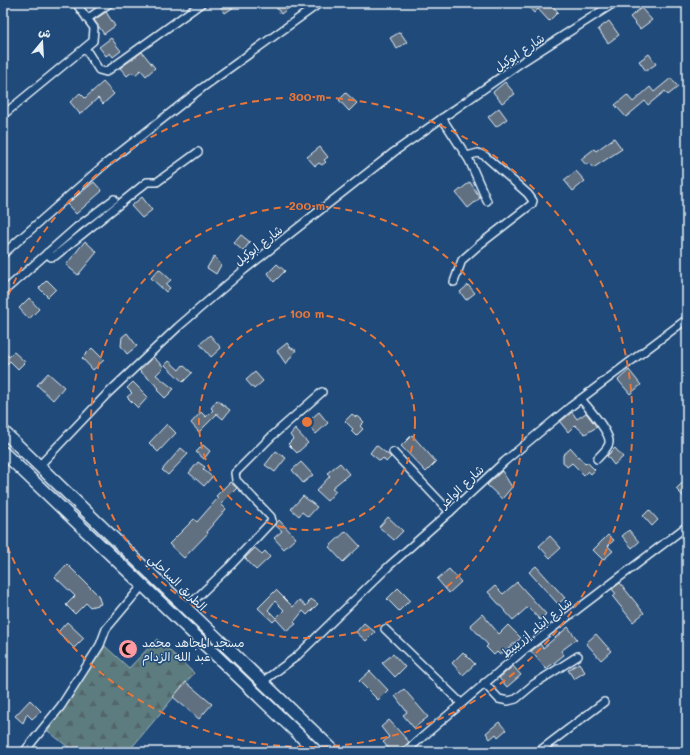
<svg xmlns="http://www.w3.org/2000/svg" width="690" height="755" viewBox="0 0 690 755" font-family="Mali,'Playpen Sans Arabic',sans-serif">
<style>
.forest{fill:url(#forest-firs);stroke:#a2b6bc}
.building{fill:#606f80;stroke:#e8f1f8;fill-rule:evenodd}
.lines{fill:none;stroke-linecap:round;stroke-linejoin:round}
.minor-casing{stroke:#e8f1f8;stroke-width:10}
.trunk-casing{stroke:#e8f1f8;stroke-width:14}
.minor{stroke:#1f4a7a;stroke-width:7}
.trunk{stroke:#1f4a7a;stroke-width:11}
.ring{fill:none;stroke:#e8773b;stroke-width:2;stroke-dasharray:7 5}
.labels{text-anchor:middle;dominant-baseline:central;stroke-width:3;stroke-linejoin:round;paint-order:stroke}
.street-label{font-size:12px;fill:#e8f1f8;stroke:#1f4a7a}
.poi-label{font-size:12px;fill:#e8f1f8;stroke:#1f4a7a;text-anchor:start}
.centre{fill:#e8773b;stroke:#1f4a7a;stroke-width:2}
.ring-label{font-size:12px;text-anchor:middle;font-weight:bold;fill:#e8773b;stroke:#1f4a7a;stroke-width:3;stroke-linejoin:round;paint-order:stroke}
</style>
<defs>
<pattern id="forest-firs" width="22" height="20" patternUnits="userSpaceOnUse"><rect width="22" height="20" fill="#5b7c80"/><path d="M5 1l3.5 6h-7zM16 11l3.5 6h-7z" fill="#526568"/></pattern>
</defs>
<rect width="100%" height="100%" fill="#1f4a7a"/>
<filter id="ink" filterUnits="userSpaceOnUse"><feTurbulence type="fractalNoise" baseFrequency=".025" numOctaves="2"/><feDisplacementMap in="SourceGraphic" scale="8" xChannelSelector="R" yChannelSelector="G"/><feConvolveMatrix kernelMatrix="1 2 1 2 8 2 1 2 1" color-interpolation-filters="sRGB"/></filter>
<g filter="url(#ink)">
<path class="forest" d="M157 639 194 673 128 752H74L48 731 105 646 129 668Z"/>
<g class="building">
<path d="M218 3H240L225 13Z"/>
<path d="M273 3H295L281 14Z"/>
<path d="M525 3H545L543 4 545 7 550 3 558 12 549 21 538 9 534 13Z"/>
<path d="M641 8 652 20 640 29 630 17Z"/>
<path d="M106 12 115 26 104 34 94 20Z"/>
<path d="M609 21 619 35 608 43 598 29Z"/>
<path d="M400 32 407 42 397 49 390 38Z"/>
<path d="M111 38 121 51 113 57 110 53 106 56 99 47Z"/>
<path d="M142 52 155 68 146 76 141 70 135 75 132 72 127 76 120 68Z"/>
<path d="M649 54 656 64 646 71 639 61Z"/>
<path d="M671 78 678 87 668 95 665 91 648 105 645 101 626 117 615 105 627 95 633 102 650 87 654 92Z"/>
<path d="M103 82 114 94 103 104 98 98 80 114 70 102 80 93 85 98Z"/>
<path d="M505 82 515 94 502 103 493 92Z"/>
<path d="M346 93 357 103 349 111 339 100Z"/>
<path d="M499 108 507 119 496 127 488 117Z"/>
<path d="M614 138 622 149 593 168 589 163 586 165 581 159 594 149 596 151Z"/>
<path d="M320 147 328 157 324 160 326 162 322 165 319 163 315 166 307 157Z"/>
<path d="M576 171 585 181 573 191 564 180Z"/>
<path d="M94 182 102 191 76 214 67 204Z"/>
<path d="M470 182 480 198 468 208 456 193Z"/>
<path d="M142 197 152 210 142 218 131 206Z"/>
<path d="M241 235 250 242 243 251 234 243Z"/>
<path d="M85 241 97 252 78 275 66 265Z"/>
<path d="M214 256 221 265 216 274 207 268Z"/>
<path d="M277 264 285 271 274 282 268 273Z"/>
<path d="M159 269 171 280 166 284 170 288 166 292 151 278Z"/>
<path d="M47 280 56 289 48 297 39 288Z"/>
<path d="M468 285 475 293 466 300 460 292Z"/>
<path d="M29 298 39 309 29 319 19 308Z"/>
<path d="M127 333 137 346 127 354 121 346 122 337Z"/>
<path d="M210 335 221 348 211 357 200 344Z"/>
<path d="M287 343 291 348 296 350 286 364 277 351Z"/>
<path d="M92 348 104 360 93 370 82 358Z"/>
<path d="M3 351 9 357 14 352 25 362 18 369 10 361 3 368Z"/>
<path d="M153 357 164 367 156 375 174 389 165 398 157 390 159 388 139 370Z"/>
<path d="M169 361 179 370 183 365 192 373 183 382 165 365Z"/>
<path d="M629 370 641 385 630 394 618 380Z"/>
<path d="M255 372 263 381 254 389 246 380Z"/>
<path d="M48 373 64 387 53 400 37 385Z"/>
<path d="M133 382 148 397 138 408 127 397 132 393 127 388Z"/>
<path d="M217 400 230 410 223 419 217 414 199 432 191 423 201 412 206 417 213 410 211 408Z"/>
<path d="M319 412 328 423 316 434 306 423Z"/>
<path d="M572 412 577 419 586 413 597 427 585 434 575 425 568 432 560 422Z"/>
<path d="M352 414 356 417 358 416 364 422 360 426 363 429 356 436 351 431 353 429 345 421Z"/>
<path d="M167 424 176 433 158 452 149 443Z"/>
<path d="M295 429 308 443 297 453 288 444 293 439 290 435Z"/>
<path d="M412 435 436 462 426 472 401 446Z"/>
<path d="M203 445 210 451 204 459 196 452Z"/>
<path d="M376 445 391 457 386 462 383 458 380 461 370 453Z"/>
<path d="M181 448 188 454 168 475 162 470Z"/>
<path d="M571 448 585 464 587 462 595 470 591 474 588 471 584 475 572 463 567 467 563 462V455Z"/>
<path d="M615 448 623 457 614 465 607 456Z"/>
<path d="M276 451 286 458 275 472 265 465Z"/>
<path d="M198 462 205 467 203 469 212 477 204 486 189 473Z"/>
<path d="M301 462 313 475 303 483 292 470Z"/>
<path d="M340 463 349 474 332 488 336 491 327 501 316 491 330 476 327 473Z"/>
<path d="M502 471 512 487 502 499 487 485Z"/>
<path d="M687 478V494L684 497 676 489Z"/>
<path d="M230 482 237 488 221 504 226 509 207 531 208 533 184 558 169 544 194 519 197 522 218 498 216 496Z"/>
<path d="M303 496 317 507 308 517 302 512 299 516 291 509Z"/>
<path d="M649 510 658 520 652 526 643 516Z"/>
<path d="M388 517 403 531 394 540 379 527Z"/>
<path d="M279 520 296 538 284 549 274 538 282 531 275 525Z"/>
<path d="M629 530 639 542 632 548 622 536Z"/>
<path d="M346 531 360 546 343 562 329 547Z"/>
<path d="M608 535 614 540 608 546 613 551 603 560 593 550Z"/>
<path d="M550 536 561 548 550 558 539 546Z"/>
<path d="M255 548 262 554 265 551 270 557 256 570 245 558Z"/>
<path d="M67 564 98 595 101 604 90 607 86 603 75 614 66 605 75 596 55 577Z"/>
<path d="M536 566 565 598 558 604 529 572Z"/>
<path d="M449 569 461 582 449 593 437 579Z"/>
<path d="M517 582 546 614 540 620 528 607 513 620 488 592 495 586 503 594Z"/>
<path d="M620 583 644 613 633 622 613 597 616 594 612 589Z"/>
<path d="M398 588 410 600 399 611 387 599Z"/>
<path d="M276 590 293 607 299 600 306 606 311 599 318 604 307 615 303 611 294 622 296 624 287 631 276 619 273 622 258 608ZM275 601 284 610 276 618 268 610Z"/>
<path d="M482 614 499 634 508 625 521 638 500 655 497 652 494 655 486 647 488 645 470 625Z"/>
<path d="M67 622 84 638 74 648 58 632Z"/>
<path d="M364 623 375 632 366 641 356 632Z"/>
<path d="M568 627 577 639 561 651 564 655 546 669 531 651 540 644 543 648Z"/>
<path d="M596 634 611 651 601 660 586 643Z"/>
<path d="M463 652 475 664 463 675 452 663Z"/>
<path d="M393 654 405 667 395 677 382 663Z"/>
<path d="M579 663 585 672 574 679 568 670Z"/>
<path d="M513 666 521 675 507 687 499 678Z"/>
<path d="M370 671 388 690 378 700 359 681Z"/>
<path d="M186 682 212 704 199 719 173 697Z"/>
<path d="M404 689 428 717 414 728 403 715 407 712 395 696Z"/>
<path d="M30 700 41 711 32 719 27 714 23 723 15 716Z"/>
<path d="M389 720 409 742 398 752H392L383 742 389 737 381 727Z"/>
<path d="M499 722 506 730 498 737 496 734 490 739 486 733Z"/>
</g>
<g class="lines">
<g class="minor-casing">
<g id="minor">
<path d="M87 19 110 3"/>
<path d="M85 48 99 70 106 72 202 3"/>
<path d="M3 115 93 41 94 28 76 3"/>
<path d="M442 118 469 160 487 201"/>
<path d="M47 253 51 257 55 256 147 182H157L198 152"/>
<path d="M3 254 104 165 202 88 320 3"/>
<path d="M454 282 462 260 479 245 532 204 533 201 528 194 485 156 478 153 467 156"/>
<path d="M3 292 77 227 114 199"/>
<path d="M582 400C588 408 611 433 609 443 608 449 601 454 597 459"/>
<path d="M393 452 450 512"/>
<path d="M39 466 106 395 178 327 244 270 394 152 522 62 614 3"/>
<path d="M186 608 231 565 272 521 271 517 236 480 235 473 272 436 322 392"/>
<path d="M385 629 461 703"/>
<path d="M262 682 296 657 390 565 450 512 505 461 570 407 687 319"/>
<path d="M484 683 499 699 508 701 516 699 534 684 578 656"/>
<path d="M24 752 61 706 100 645 106 629 142 586"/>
<path d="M405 752 524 650 687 526"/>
<path d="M538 752 604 702"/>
</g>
</g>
<g class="trunk-casing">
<g id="trunk">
<path d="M3 431 335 752"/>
<path d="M3 452 317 752"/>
</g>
</g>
<use href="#minor" class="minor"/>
<use href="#trunk" class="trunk"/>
</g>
</g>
<g class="ring">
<circle cx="307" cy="422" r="108"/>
<circle cx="307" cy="422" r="216"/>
<path d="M4 306A325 325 0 1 1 4 538"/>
</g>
<defs>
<g id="mosque-disc" transform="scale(1)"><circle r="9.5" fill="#ff9aa2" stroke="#1f4a7a"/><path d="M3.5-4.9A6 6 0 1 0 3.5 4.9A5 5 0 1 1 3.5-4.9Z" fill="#111"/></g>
</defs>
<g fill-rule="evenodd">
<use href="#mosque-disc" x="128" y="649"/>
</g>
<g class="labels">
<g class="street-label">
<text transform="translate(519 52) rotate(-34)">شارع ابوكيل</text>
<text transform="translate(258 245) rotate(-38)">شارع ابوكيل</text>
<text transform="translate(461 486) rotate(-44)">شارع الواعر</text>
<text transform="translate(178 582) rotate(44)">الطريق الساحلي</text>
<text transform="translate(536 627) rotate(-39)">شارع ابناء إزريبيط</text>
</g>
<g class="poi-label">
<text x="142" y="642">مسجد المجاهد محمد<tspan x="142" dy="14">عبد الله الزدام</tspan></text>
</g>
</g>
<circle cx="307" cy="422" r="6" class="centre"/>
<g class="ring-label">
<text x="307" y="101">300 m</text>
<text x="307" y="210">200 m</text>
<text x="307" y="318">100 m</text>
</g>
<rect width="690" height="755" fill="none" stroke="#1f4a7a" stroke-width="16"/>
<rect x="8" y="8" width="674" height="739" fill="none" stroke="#e8f1f8" stroke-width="1.5" filter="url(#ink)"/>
<g transform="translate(42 42) rotate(18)" stroke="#1f4a7a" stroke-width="3" paint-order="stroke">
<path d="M0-3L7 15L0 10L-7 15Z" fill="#e8f1f8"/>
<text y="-6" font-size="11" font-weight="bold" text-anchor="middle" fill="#e8f1f8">ش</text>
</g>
</svg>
